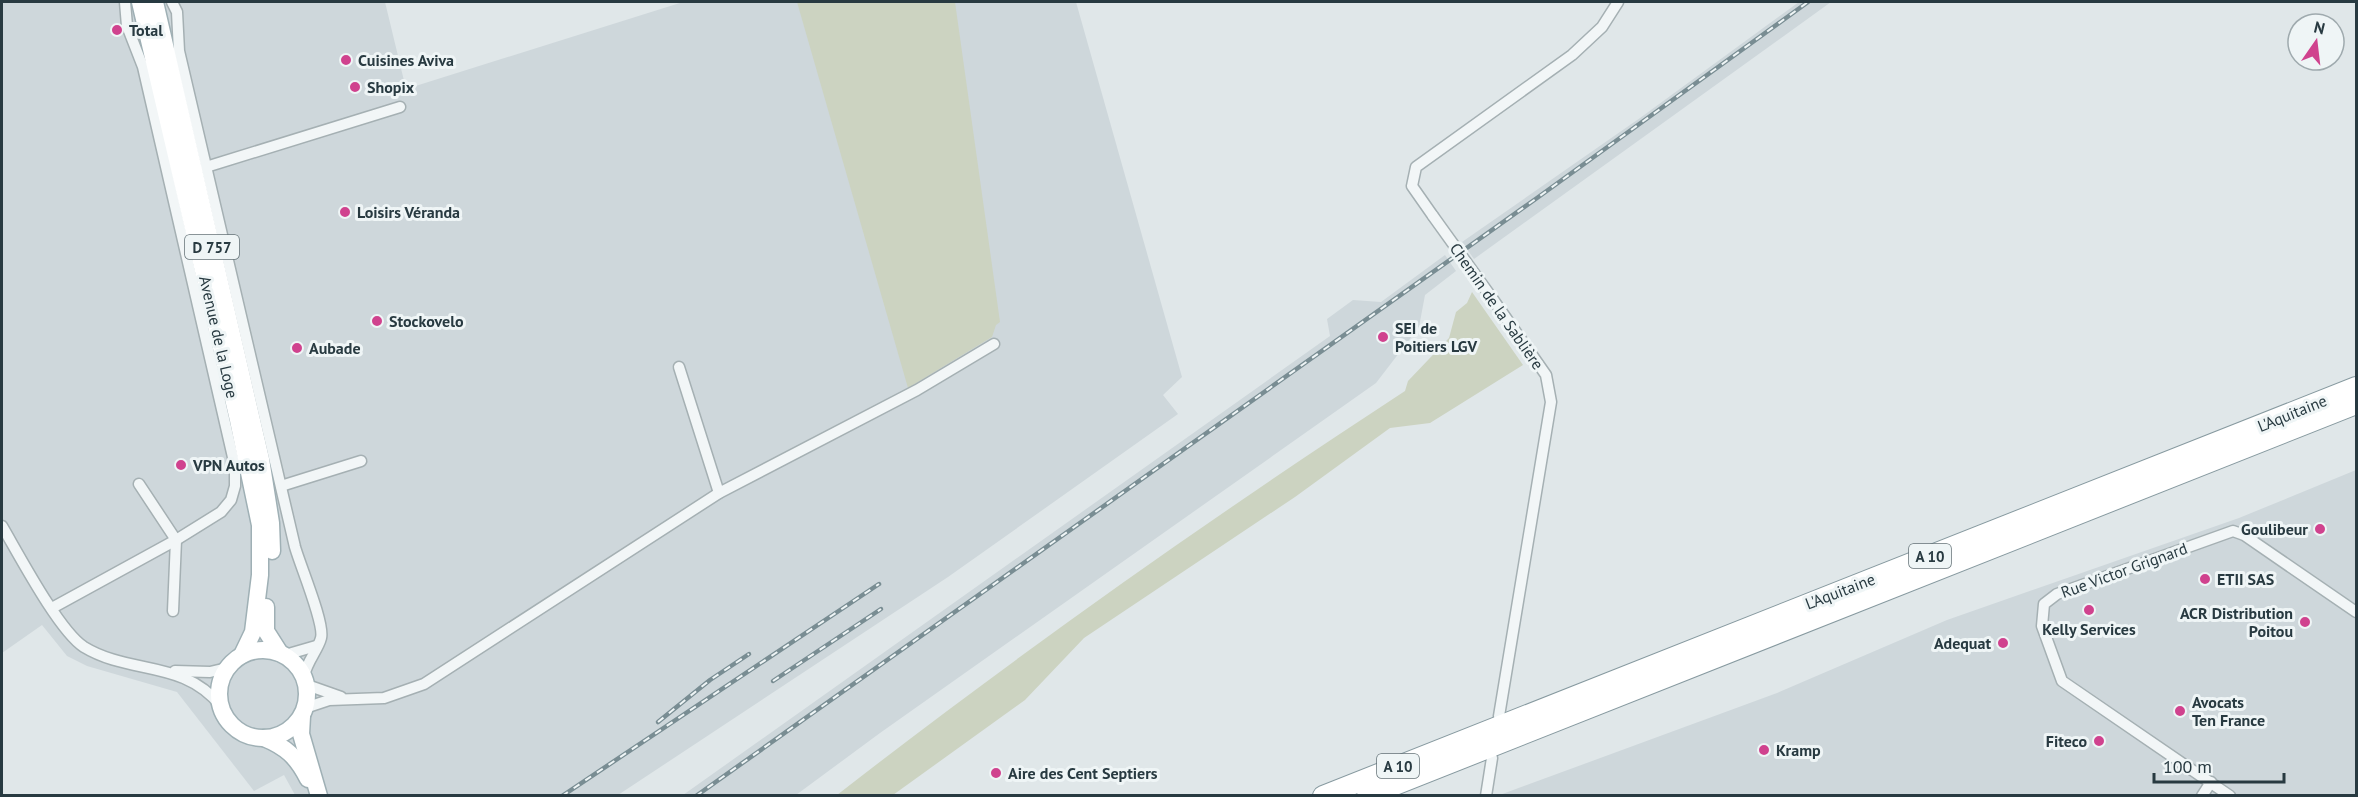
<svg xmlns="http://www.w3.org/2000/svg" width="2358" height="797" viewBox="0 0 2358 797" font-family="'PT Sans',sans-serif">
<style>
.built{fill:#ced7db}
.green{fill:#ccd3c1}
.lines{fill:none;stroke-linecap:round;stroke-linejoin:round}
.street-casing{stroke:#a5b0b3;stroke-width:13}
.primary-casing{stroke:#9fb0b5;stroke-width:19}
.highway-casing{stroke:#879aa0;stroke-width:22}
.street{stroke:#f2f6f7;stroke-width:10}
.primary{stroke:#fff;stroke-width:16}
.highway{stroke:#fff;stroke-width:20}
.rail-casing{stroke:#798d93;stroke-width:4.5}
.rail{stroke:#eff5f6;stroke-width:2;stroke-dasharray:7;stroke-linecap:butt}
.street-bridge-casing{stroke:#a5b0b3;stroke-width:13;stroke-linecap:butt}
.street-bridge{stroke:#f2f6f7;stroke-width:10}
.poi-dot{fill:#d0428e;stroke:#eff5f6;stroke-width:2}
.labels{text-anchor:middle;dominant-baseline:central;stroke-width:6;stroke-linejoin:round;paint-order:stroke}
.shield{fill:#eff5f6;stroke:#647277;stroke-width:1.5}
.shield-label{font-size:15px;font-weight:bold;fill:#283a41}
.poi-label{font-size:16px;font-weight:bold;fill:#283a41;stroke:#eff5f6;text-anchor:start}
.street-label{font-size:16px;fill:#283a41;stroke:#eff5f6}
</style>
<rect width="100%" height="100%" fill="#e0e7e9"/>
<g class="built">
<path d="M2 2H385L406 89 683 2H1076L1182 377 1163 395 1178 414 948 577 618 795H295L284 775 254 791 177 692 87 666 67 656 42 625 2 653Z"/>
<path d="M1799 2H1831L1474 259 1462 242 1640 118Z"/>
<path d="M1445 255 1456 271 1425 295 1419 327 1376 383 880 733 796 795H683L1330 336 1327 319 1353 300 1381 302Z"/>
<path d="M2356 470V795L1497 796 1777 693 1947 620 2239 518Z"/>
</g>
<g class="green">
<path d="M797 2H955L1000 322 996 325 992 337 908 388Z"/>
<path d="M1472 292 1523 365 1430 423 1390 428 1295 497 1084 638 1025 700 893 795H837C1018 654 1212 517 1405 391L1408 381 1449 338 1456 312 1467 303Z"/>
</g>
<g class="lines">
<g class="street-casing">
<g id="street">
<path d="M172 2 177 12 179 51 295 547C300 565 325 624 321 638 318 650 307 661 304 676"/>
<path d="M206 167 400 107"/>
<path d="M1433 216 1412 186 1416 167 1572 55 1602 27 1618 2"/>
<path d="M1492 298 1546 375 1551 402 1499 716"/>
<path d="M679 367 719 493"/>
<path d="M139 484 176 540 173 611"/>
<path d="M281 486 361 461"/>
<path d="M2 526C19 555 59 631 84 647 130 675 183 659 221 706"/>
<path d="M52 608 176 540 221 512 231 500 235 486V466L143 67 127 26 125 2"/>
<path d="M285 655 316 646"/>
<path d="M175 671 210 672 227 668"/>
<path d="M307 685 341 697"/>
<path d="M305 708 329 700 384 698 424 684 719 493 917 390 994 344"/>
<path d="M1486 796 1492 758"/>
<path d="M2202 796 2211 782"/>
<path d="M2230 796 2062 681 2042 626 2044 604 2057 594 2233 531 2244 535 2356 612"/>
</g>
</g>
<g class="primary-casing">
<g id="primary">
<path d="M140 2 238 420 260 525V575L253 632 242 655"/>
<path d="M155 2 261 459 271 523 272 551"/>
<path d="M266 607V631L280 653"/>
<circle cx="263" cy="694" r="44"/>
<path d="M302 716 301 734 319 796"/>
<path d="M264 738C286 747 297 757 308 779"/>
</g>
</g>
<g class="highway-casing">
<g id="highway">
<path d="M1323 796 2356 387"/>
<path d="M1367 796 2356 404"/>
</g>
</g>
<use href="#street" class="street"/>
<use href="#primary" class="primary"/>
<use href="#highway" class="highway"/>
<g class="rail-casing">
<g id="rail">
<path d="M773 681 881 609"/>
<path d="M658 722 710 680 749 654"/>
<path d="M562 796 879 584"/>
<path d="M696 796 1537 198 1808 2"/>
</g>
</g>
<use href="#rail" class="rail"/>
<g class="street-bridge-casing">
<path id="street-bridge" d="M1433 216 1492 298"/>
</g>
<use href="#street-bridge" class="street-bridge"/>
</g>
<g class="poi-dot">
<circle cx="117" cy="30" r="6"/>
<circle cx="346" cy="60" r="6"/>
<circle cx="355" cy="87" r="6"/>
<circle cx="345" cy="212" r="6"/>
<circle cx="377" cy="321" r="6"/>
<circle cx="1383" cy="337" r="6"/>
<circle cx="297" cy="348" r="6"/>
<circle cx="181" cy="465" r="6"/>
<circle cx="2320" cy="529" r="6"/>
<circle cx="2205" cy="579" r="6"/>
<circle cx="2089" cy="610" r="6"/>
<circle cx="2305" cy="622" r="6"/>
<circle cx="2003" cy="643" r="6"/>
<circle cx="2180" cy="711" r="6"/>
<circle cx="2099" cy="741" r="6"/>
<circle cx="1764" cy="750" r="6"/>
<circle cx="996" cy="773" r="6"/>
</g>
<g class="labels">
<g class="shield">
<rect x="185" y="235" width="54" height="24" rx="4.5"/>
<rect x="1909" y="544" width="42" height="24" rx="4.5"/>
<rect x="1377" y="754" width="42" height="24" rx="4.5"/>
</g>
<g class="shield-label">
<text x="212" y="247">D 757</text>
<text x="1930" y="556">A 10</text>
<text x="1398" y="766">A 10</text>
</g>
<g class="poi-label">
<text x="129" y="30">Total</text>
<text x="358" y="60">Cuisines Aviva</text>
<text x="367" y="87">Shopix</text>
<text x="357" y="212">Loisirs Véranda</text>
<text x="389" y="321">Stockovelo</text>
<text x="1395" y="328">SEI de<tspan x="1395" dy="18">Poitiers LGV</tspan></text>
<text x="309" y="348">Aubade</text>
<text x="193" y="465">VPN Autos</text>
<text x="2308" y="529" text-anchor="end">Goulibeur</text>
<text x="2217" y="579">ETII SAS</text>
<text x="2293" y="613" text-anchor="end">ACR Distribution<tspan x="2293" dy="18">Poitou</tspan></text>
<text x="2089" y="629" text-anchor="middle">Kelly Services</text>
<text x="1991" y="643" text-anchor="end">Adequat</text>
<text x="2192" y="702">Avocats<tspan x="2192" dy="18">Ten France</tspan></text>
<text x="2087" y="741" text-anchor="end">Fiteco</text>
<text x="1776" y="750">Kramp</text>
<text x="1008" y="773">Aire des Cent Septiers</text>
</g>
<g class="street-label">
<text transform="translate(1497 306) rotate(55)">Chemin de la Sablière</text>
<text transform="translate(219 337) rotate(77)">Avenue de la Loge</text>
<text transform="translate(2292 413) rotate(-22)">L'Aquitaine</text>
<text transform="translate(2124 570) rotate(-20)">Rue Victor Grignard</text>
<text transform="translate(1840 591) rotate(-21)">L'Aquitaine</text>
</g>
</g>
<rect width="2358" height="797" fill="none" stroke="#283a41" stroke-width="6"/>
<g transform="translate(2316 42) rotate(14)"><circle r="28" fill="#eff5f6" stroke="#9faaae" stroke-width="1.5"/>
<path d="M0-4.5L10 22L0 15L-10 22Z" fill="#d0428e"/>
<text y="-9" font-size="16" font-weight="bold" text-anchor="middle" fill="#283a41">N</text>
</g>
<path d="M2154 773v9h130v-9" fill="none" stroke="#283a41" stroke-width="3"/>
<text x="2163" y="773" font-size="18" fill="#283a41" stroke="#eff5f6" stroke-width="4.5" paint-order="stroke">100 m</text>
</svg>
